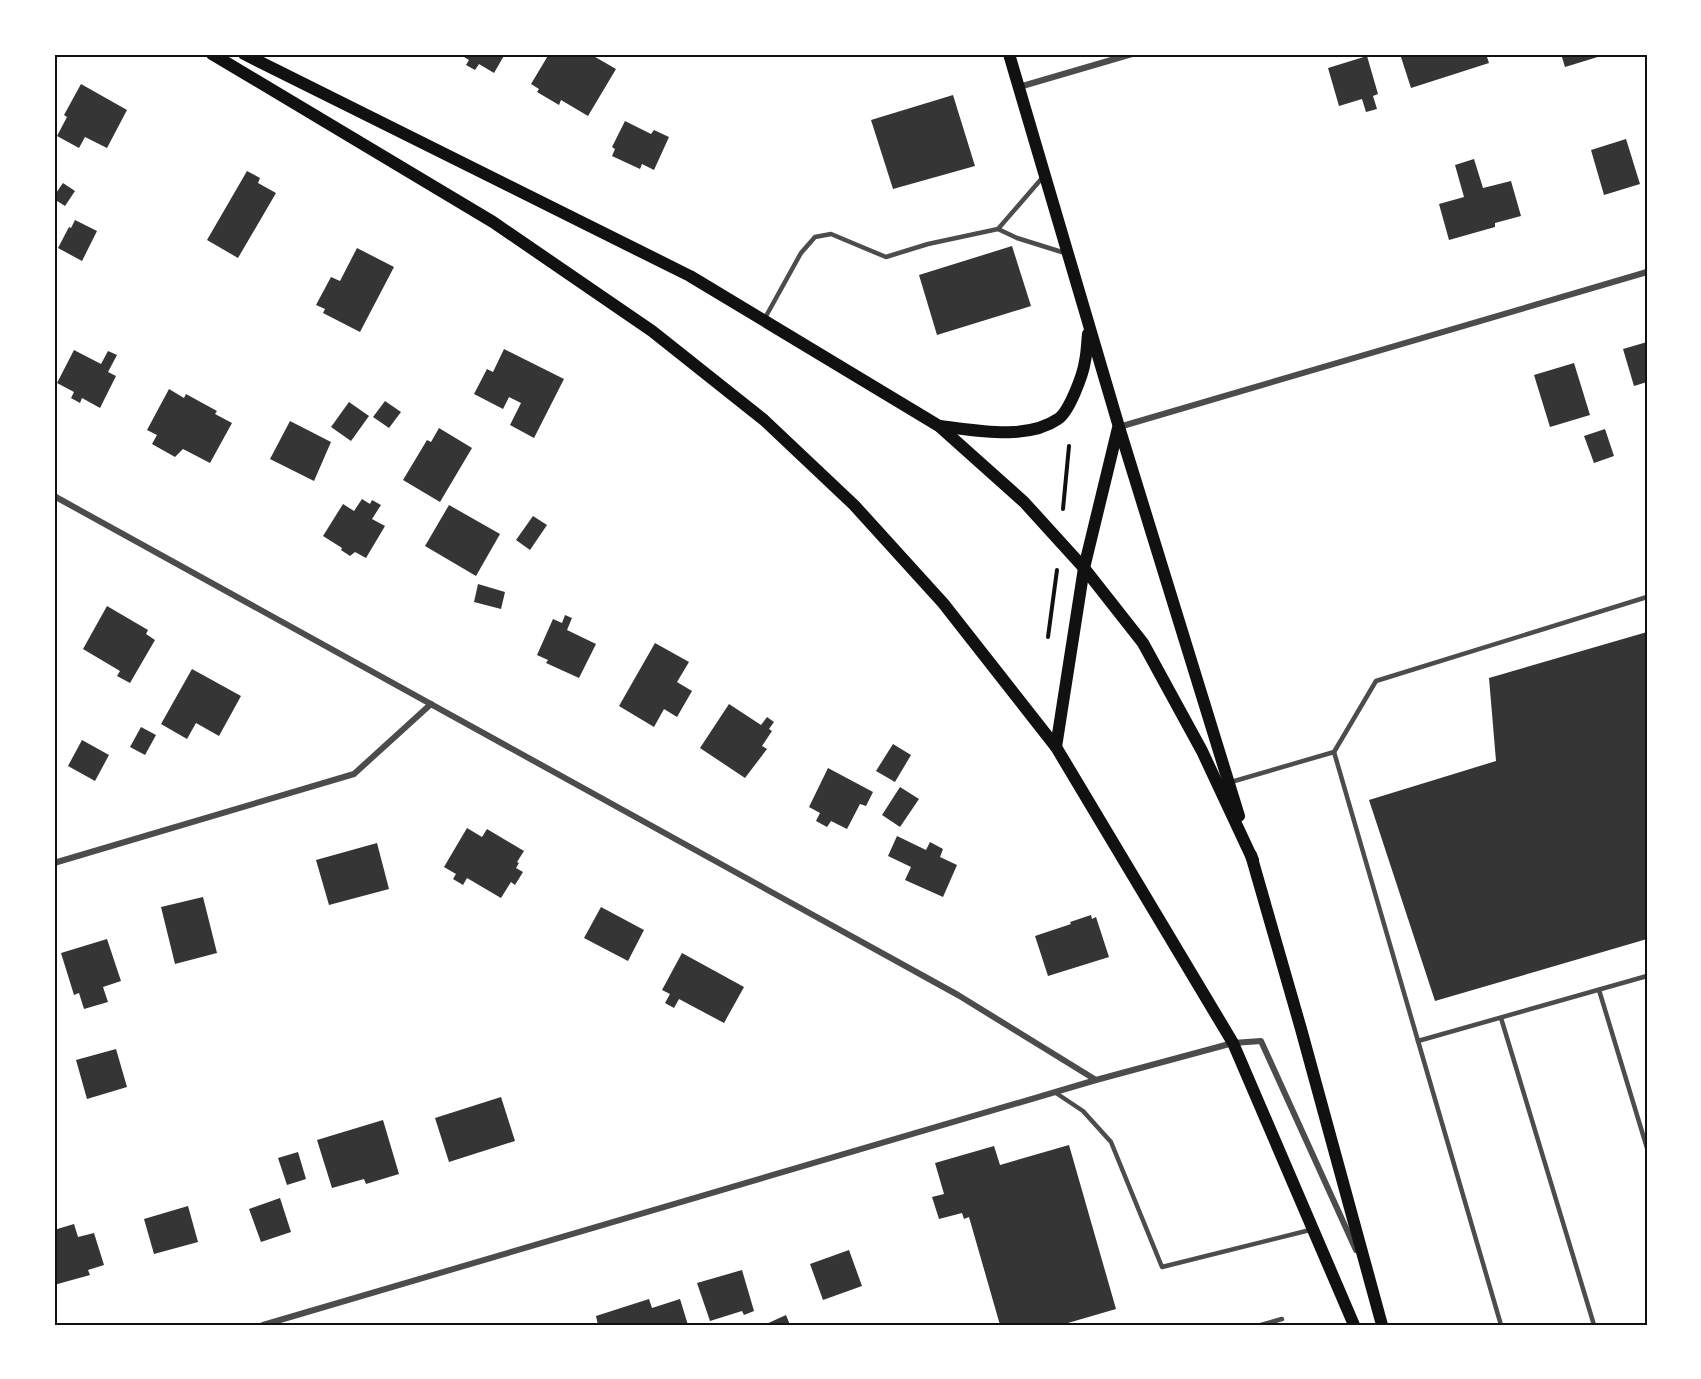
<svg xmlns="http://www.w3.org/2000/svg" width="1701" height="1379" viewBox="0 0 1701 1379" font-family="Inter,sans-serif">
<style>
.building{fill:#353535}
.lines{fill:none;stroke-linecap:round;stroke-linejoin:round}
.path{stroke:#111;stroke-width:4}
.service{stroke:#4c4c4c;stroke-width:4.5}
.minor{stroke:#4c4c4c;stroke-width:6}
.secondary{stroke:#111;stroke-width:12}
.neatline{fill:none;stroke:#111;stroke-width:2}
</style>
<rect width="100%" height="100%" fill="#fff"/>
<g class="building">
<path d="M459 54H505L494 73 479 64 475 70 466 65 469 60Z"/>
<path d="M549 54H590L616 69 588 116 561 100 559 105 537 92 539 89 531 84Z"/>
<path d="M1400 54H1486L1489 63 1411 88Z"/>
<path d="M1561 54H1600L1601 56 1565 67Z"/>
<path d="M1367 56 1378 94 1373 96 1377 109 1366 112 1362 99 1339 106 1328 68Z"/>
<path d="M81 84 127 110 107 148 85 137 79 148 57 136 67 117 64 115Z"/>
<path d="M953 95 975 166 893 189 871 120Z"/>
<path d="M625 121 651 134 654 130 669 137 654 170 642 164 640 169 612 156 615 149 612 147Z"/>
<path d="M1626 139 1640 184 1604 195 1591 150Z"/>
<path d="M1474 159 1483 188 1511 181 1521 216 1495 223V227L1449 240 1439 204 1464 197 1455 165Z"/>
<path d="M247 171 260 178 258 183 276 193 238 258 207 240Z"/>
<path d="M63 183 75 191 65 206 54 199V196Z"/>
<path d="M75 220 97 231 82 261 58 248 69 227 71 228Z"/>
<path d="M1012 246 1031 306 937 335 919 275Z"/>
<path d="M357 248 394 267 360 332 323 313 325 309 316 305 331 277 340 281Z"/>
<path d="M1647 342V382L1634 386 1623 349Z"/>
<path d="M504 349 564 379 534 438 510 425 521 403 509 397 503 409 474 394 487 369 493 372Z"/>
<path d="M74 350 101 364 108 351 117 355 108 372 116 376 100 408 82 398 80 403 71 398 74 392 57 383Z"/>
<path d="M1574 363 1590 415 1550 427 1534 375Z"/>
<path d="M169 389 184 398 186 394 217 411 215 414 232 423 210 463 183 449 175 457 152 444 157 435 147 430Z"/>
<path d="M385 401 401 412 389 428 373 417Z"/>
<path d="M349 402 369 416 351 441 331 427Z"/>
<path d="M290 421 331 442 314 481 270 459Z"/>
<path d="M439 428 472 448 440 502 403 480 427 440 431 442Z"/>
<path d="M1605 429 1614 456 1594 463 1584 436Z"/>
<path d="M362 499 370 504 372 500 381 505 372 519 385 526 366 558 355 552 350 556 341 550 342 548 323 536 343 504 354 511Z"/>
<path d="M449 505 500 534 476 576 425 546Z"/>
<path d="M533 516 547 525 530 550 516 540Z"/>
<path d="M478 584 505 592 501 609 474 602Z"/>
<path d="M107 606 148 630 146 634 155 640 130 683 117 676 120 671 83 649Z"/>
<path d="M565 615 572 618 567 630 596 644 579 678 546 663 548 660 537 655 553 619 562 623Z"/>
<path d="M1647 632V939L1435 1001 1369 800 1496 761 1489 678Z"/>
<path d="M655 643 689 662 677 682 692 691 677 717 664 709 654 727 619 706Z"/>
<path d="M192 669 241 696 219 736 196 723 187 739 161 724Z"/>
<path d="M729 704 761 725 767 717 774 722 769 729 772 731 762 746 767 749 745 778 700 748Z"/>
<path d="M141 727 156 735 145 755 130 747Z"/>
<path d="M82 740 109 755 95 781 68 766Z"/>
<path d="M893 744 911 755 895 782 876 771Z"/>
<path d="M828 768 873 792 866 806 860 804 847 829 831 821 827 827 816 821 820 813 809 807Z"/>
<path d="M900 787 919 799 900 827 882 815Z"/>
<path d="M467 828 482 837 487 829 524 851 517 862 519 863 516 868 523 872 515 885 511 882 501 898 467 878 463 885 453 879 456 874 444 867Z"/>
<path d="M897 836 926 850 930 842 943 849 940 857 957 865 943 897 905 880 911 867 888 856Z"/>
<path d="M377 843 389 889 329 905 316 860Z"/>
<path d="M203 897 217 953 175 964 161 907Z"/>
<path d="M601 907 644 930 628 961 584 938Z"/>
<path d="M1091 915 1092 919 1096 917 1109 957 1048 976 1035 936 1071 924 1070 922Z"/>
<path d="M107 939 121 981 103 987 108 1002 84 1009 79 993 74 995 61 953Z"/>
<path d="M682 953 744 987 724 1023 679 999 674 1008 665 1003 670 994 662 990Z"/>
<path d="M116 1049 127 1087 87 1099 76 1060Z"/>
<path d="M501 1097 515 1141 449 1162 435 1118Z"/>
<path d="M383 1120 399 1174 366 1184 364 1179 332 1188 317 1140Z"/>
<path d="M1069 1145 1116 1309 1061 1325H1000L969 1217 964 1219 962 1213 939 1219 932 1197 944 1194 935 1163 994 1146 1000 1165Z"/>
<path d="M298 1152 306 1179 287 1185 278 1158Z"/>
<path d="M280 1198 291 1232 261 1242 249 1209Z"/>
<path d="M188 1206 198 1242 154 1254 144 1219Z"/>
<path d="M74 1224 78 1237 94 1233 104 1265 88 1270 90 1275 54 1285V1230Z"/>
<path d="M849 1250 862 1286 823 1300 810 1264Z"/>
<path d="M742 1270 754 1311 744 1315 742 1311 710 1321 697 1283Z"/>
<path d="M649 1299 652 1308 680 1299 688 1325H598L596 1316Z"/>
<path d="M786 1315 790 1325H764Z"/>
</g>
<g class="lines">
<g class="path">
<path d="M1063 509 1069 446"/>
<path d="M1048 637 1057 570"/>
</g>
<g class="service">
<path d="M998 229 1017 238 1065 253"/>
<path d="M765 318 801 253 815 237 831 234 886 257 928 244 998 229 1043 177"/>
<path d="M1334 752 1418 1041 1647 976"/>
<path d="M1231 782 1334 752 1376 681 1647 597"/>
<path d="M1599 990 1647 1148"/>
<path d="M1501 1018 1594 1325"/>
<path d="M1418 1041 1501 1325"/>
<path d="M1056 1093 1083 1111 1111 1142 1162 1267 1310 1230"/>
<path d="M1261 1325 1282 1319"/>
</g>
<g class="minor">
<path d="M1019 87 1132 54"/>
<path d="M1119 427 1647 272"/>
<path d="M54 496 958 995 1096 1080"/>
<path d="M54 863 354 774 431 704"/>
<path d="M263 1325 1096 1080 1233 1043 1261 1041 1356 1250"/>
</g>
<g class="secondary">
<path d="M212 54 493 222 652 331 764 420 854 505 943 603 1056 747 1233 1043 1354 1325"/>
<path d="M244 54 690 276 939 426 1024 502 1084 568 1143 643 1202 751 1253 860"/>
<path d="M1009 54 1119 427 1239 816"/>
<path d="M939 426C975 430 1026 441 1058 419 1069 412 1083 375 1085 361 1087 352 1087 343 1088 334"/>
<path d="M1056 747 1084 568 1118 428"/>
<path d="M1251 855 1301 1029 1382 1325"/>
</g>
</g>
<rect width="1701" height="1379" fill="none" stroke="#ffffff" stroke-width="111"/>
<rect x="56" y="56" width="1590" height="1268" class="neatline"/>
</svg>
